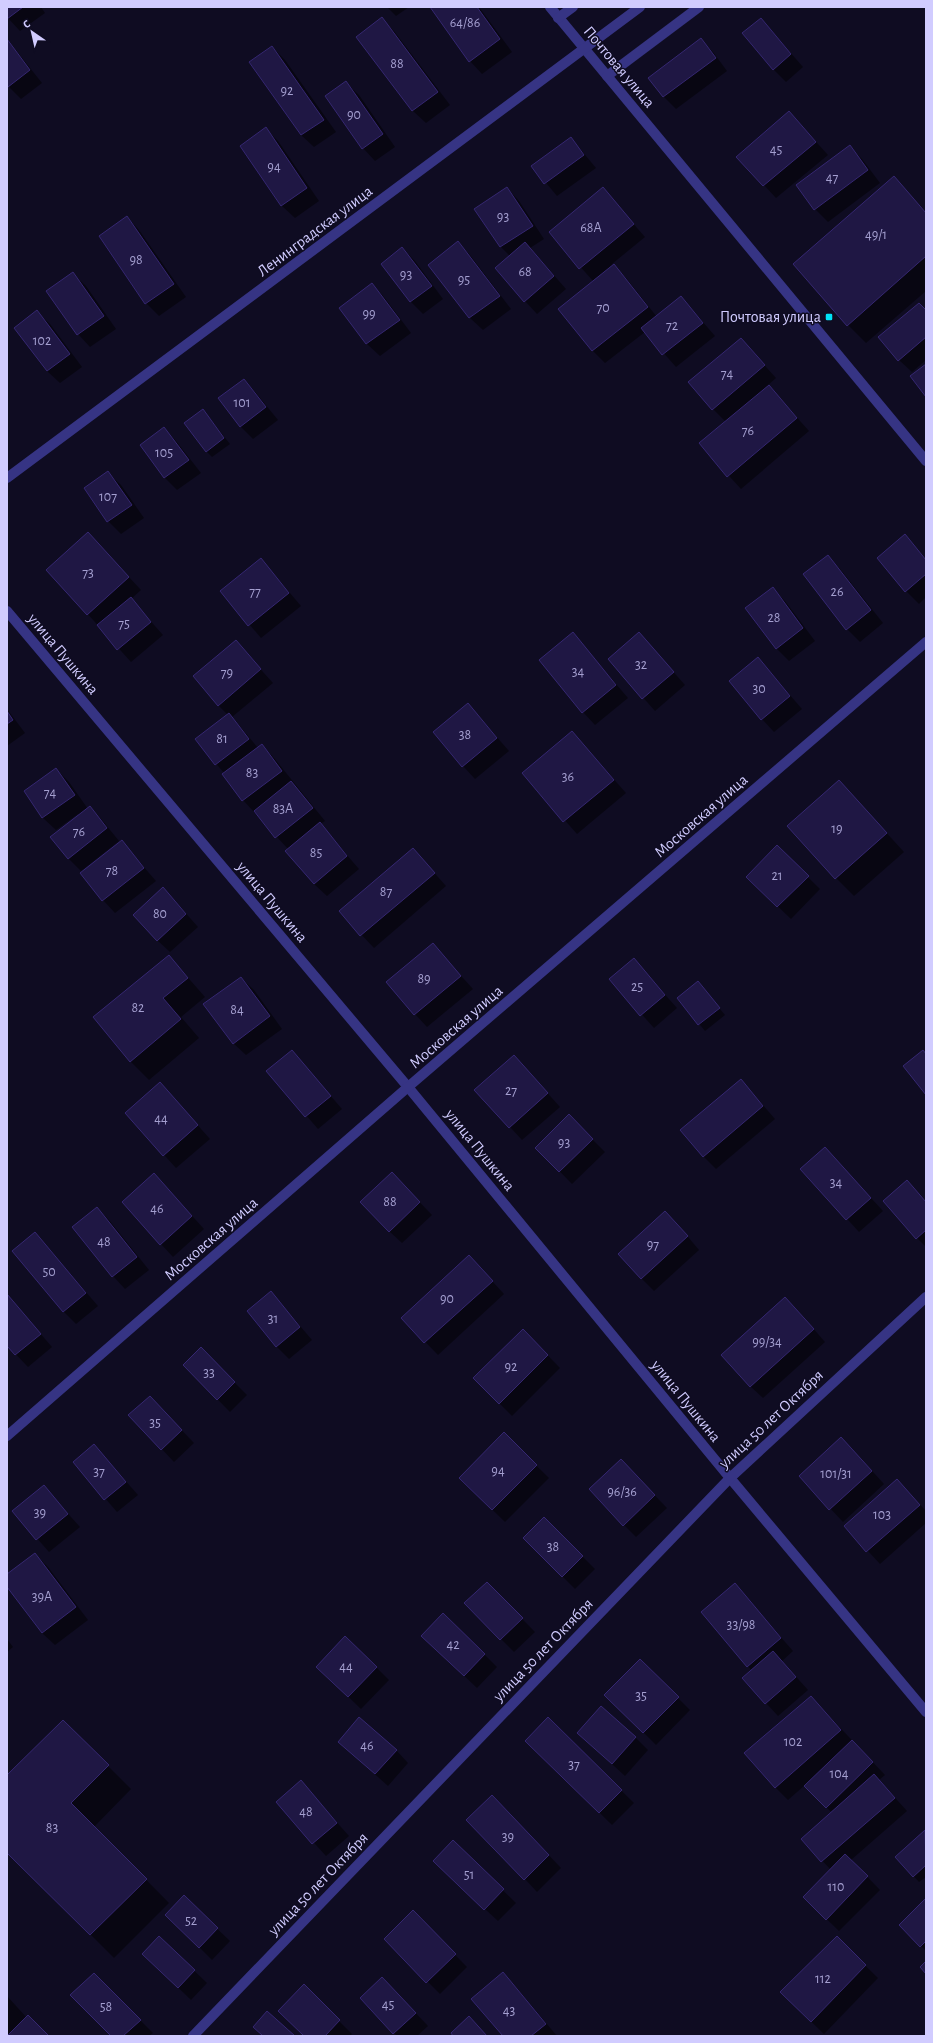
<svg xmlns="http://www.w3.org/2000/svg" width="933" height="2043" viewBox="0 0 933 2043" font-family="'Alegreya Sans',sans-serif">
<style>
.shadow{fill:#0007}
.building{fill:#1f1744;stroke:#352771}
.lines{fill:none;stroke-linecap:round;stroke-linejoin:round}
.minor{stroke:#363484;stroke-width:10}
.poi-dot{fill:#00e2f7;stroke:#0f0c22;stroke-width:1.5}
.labels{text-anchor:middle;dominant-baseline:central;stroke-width:3;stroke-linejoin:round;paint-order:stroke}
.number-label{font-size:14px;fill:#a49fd0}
.street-label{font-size:16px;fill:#d1ccff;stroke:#0f0c22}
.poi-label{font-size:16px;fill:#d1ccff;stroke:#0f0c22;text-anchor:end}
</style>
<rect width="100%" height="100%" fill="#0f0c22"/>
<g class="shadow">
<path d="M7 7H41L45 13 20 31 7 17Z"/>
<path d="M387 7H409L396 16Z"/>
<path d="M431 7H479L512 52 482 74 470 61Z"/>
<path d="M381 19 394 31 450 105 426 123 413 111 357 37Z"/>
<path d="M761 19 803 67 786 82 773 69Z"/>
<path d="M7 39 42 83 21 99 7 85Z"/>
<path d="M701 40 713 52 727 71 676 109 664 97 650 78Z"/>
<path d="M272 47 285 60 336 132 314 147 301 135Z"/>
<path d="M346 83 359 95 395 147 375 161 363 148Z"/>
<path d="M789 112 828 155 776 198 764 185Z"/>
<path d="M266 129 278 141 319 201 295 218 282 206 241 146Z"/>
<path d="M571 138 596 168 557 196 532 166Z"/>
<path d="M850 147 862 159 880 183 828 222 815 209 798 186Z"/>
<path d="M894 178 926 212V291L866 343 848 325Z"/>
<path d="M507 188 519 201 544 239 530 248 566 289 537 314 525 301 510 256 501 247 476 209Z"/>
<path d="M602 188 645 237 612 264 626 278 657 317 681 297 715 336 676 367 645 332 605 363 593 351 594 282 550 233Z"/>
<path d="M127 217 139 230 186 297 159 316 146 303Z"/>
<path d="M458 243 470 255 511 309 483 330 470 318 429 265Z"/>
<path d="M402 248 415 261 443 299 423 314 411 302 382 264Z"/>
<path d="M73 274 86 286 116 329 90 347 78 334Z"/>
<path d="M372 284 384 297 411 333 380 356 367 344 340 308Z"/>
<path d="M926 311V360L912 372 899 360Z"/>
<path d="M37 312 50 324 82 367 60 383 47 371 16 328Z"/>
<path d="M741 339 776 378 768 385 809 431 741 489 700 444 726 422 713 409Z"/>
<path d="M244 380 256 393 278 420 253 439 240 426Z"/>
<path d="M203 410 230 444 212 457 206 451Z"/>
<path d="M164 428 176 441 201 473 177 490 165 478 141 445Z"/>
<path d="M108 473 121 485 144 518 121 534 108 521Z"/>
<path d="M904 536 926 559V597L919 604 906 591Z"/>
<path d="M100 546 141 590 131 599 163 635 131 662 48 570Z"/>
<path d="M827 556 840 569 883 623 860 642 847 629Z"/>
<path d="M261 559 301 606 261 638 221 591Z"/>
<path d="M773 589 785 601 815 641 789 661 776 648Z"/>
<path d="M639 633 685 685 655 711 609 659Z"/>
<path d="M573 634 628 698 595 725 583 712Z"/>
<path d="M236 642 273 683 232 717 258 748 262 745 274 758 325 821 320 824 359 869 327 896 314 884 288 849 243 800 224 773 196 740 228 715 218 705Z"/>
<path d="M758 658 802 709 774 732 762 719Z"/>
<path d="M468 704 509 751 475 779 463 766Z"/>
<path d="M7 709 25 733 7 746Z"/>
<path d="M572 732 626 793 577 834 523 773Z"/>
<path d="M56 769 69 782 88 809 90 807 102 820 119 841 81 871 68 858 79 816 78 814 56 830 43 818 25 791Z"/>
<path d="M839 781 904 852 854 896 836 878Z"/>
<path d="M122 842 156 881 115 913 103 900Z"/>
<path d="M777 847 820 889 791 919 747 877Z"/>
<path d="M413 849 446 886 374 948 340 912Z"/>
<path d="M175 901 198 927 170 952 157 940Z"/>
<path d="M433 945 473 989 427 1027 415 1014Z"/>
<path d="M169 956 205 997 181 1017 199 1038 149 1080 131 1062 94 1017Z"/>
<path d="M634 960 677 1008 654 1028 611 980Z"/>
<path d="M241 978 254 990 282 1029 246 1055 233 1043Z"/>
<path d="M698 983 725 1015 705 1031 678 998Z"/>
<path d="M292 1051 342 1109 318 1129 268 1071Z"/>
<path d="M526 1069 560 1107 522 1140 476 1090Z"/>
<path d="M741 1080 775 1119 716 1169 703 1156Z"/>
<path d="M160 1083 210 1139 176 1168 126 1113Z"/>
<path d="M569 1116 605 1152 572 1184 537 1148Z"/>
<path d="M825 1148 883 1211 859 1232 802 1169Z"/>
<path d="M154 1174 204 1229 173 1257 161 1244Z"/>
<path d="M907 1181 926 1201V1247L917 1238Z"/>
<path d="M404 1186 432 1215 402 1243 389 1231Z"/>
<path d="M97 1208 109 1220 149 1270 125 1289 113 1276Z"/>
<path d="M678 1225 699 1250 654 1291 641 1278Z"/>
<path d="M35 1233 98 1306 76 1324 63 1311Z"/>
<path d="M481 1269 504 1294 438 1355 402 1318Z"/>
<path d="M271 1292 312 1340 289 1359 276 1346Z"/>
<path d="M7 1295 52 1347 28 1367 7 1345Z"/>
<path d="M798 1311 825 1342 763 1398 750 1386Z"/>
<path d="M523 1330 560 1368 512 1416 474 1378Z"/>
<path d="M201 1349 247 1395 230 1412 184 1365Z"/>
<path d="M150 1397 194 1443 174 1462 130 1415Z"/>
<path d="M504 1434 549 1478 505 1522 460 1478Z"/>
<path d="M94 1445 138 1495 117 1512 74 1462Z"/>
<path d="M854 1451 884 1484 843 1522 800 1476Z"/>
<path d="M633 1473 667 1508 636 1537 624 1525Z"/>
<path d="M897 1480 926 1511V1523L880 1564 845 1526Z"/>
<path d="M44 1487 80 1527 49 1552 14 1512Z"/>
<path d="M544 1518 595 1569 575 1589 524 1538Z"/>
<path d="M35 1554 48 1567 88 1620 55 1645 42 1633 7 1585V1575Z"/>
<path d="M487 1583 535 1632 514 1652 465 1603Z"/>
<path d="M735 1585 793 1651 782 1661 808 1690 778 1716 766 1703 752 1671 748 1666Z"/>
<path d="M7 1639 13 1647 7 1652Z"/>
<path d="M435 1648 484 1654 497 1667 477 1688Z"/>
<path d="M640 1660 690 1710 656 1745 606 1695Z"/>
<path d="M376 1667 389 1680 361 1709 330 1679Z"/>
<path d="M811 1697 885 1775 879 1780 907 1811 851 1860 880 1890 839 1931 804 1897 831 1870 802 1839 832 1813 805 1785 788 1800 775 1787Z"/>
<path d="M548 1719 634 1803 612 1825 527 1741Z"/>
<path d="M63 1721 131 1789 94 1827 169 1903 114 1958 7 1851V1777Z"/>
<path d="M578 1733 635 1737 648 1750 625 1776Z"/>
<path d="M339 1742 396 1750 408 1763 388 1786Z"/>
<path d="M301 1782 349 1836 326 1856 277 1802Z"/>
<path d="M505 1809 561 1868 537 1892 525 1879Z"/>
<path d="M925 1831 926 1877 919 1882 896 1857Z"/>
<path d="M453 1842 516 1903 498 1921 447 1874Z"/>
<path d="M184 1897 230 1941 212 1960 179 1927Z"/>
<path d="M926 1900V1951L921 1946Z"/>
<path d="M413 1912 467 1967 440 1994 385 1939Z"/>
<path d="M159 1937 207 1983 191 2000 156 1966Z"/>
<path d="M837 1938 878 1978 824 2034 794 2005Z"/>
<path d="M94 1974 153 2033 149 2036H113Z"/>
<path d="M503 1974 515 1986 557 2036H504Z"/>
<path d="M304 1986 352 2034 350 2036H305Z"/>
<path d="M395 1991 428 2026 417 2036H397L361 1998Z"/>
<path d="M7 1996 27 2018 47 2036H7Z"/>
</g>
<g class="building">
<path d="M7 7H23L7 19Z"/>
<path d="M430 7H477L500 39 469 62Z"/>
<path d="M382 17 438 92 412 111 356 37Z"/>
<path d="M761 18 791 54 773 70 742 33Z"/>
<path d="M701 38 716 58 663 97 648 78Z"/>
<path d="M7 39 30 70 8 87 7 86Z"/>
<path d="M272 46 324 120 301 135 249 62Z"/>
<path d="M346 81 383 134 362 149 325 96Z"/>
<path d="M789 111 816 142 763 186 736 157Z"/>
<path d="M266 127 307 188 281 206 240 146Z"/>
<path d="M571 137 584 155 544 184 531 166Z"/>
<path d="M850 145 868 170 814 210 796 185Z"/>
<path d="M894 176 926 213V256L847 326 793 264Z"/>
<path d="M507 187 533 226 500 247 474 209Z"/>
<path d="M603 187 634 224 579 269 549 232Z"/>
<path d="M127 216 174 284 145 304 99 236Z"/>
<path d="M458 241 500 296 469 318 428 265Z"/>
<path d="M525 242 554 276 524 302 495 268Z"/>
<path d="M402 247 432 286 410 302 381 264Z"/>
<path d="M614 264 648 307 592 351 558 309Z"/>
<path d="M73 272 104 316 77 335 46 291Z"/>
<path d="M372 283 400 320 366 344 339 308Z"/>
<path d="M681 296 703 323 662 355 641 328Z"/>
<path d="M919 303 926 310V337L898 361 878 337Z"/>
<path d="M37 310 70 354 47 371 14 328Z"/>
<path d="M741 338 765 365 712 410 688 382Z"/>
<path d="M926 364V397L910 376Z"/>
<path d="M244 379 266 407 240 427 218 398Z"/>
<path d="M769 385 797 418 727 477 699 443Z"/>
<path d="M203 409 224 438 206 452 184 423Z"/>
<path d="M164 427 189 460 164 478 140 445Z"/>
<path d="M108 471 132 505 107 522 84 488Z"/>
<path d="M88 532 129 577 87 615 46 570Z"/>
<path d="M905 534 926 560V574L905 592 877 558Z"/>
<path d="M828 555 871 610 846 630 803 574Z"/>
<path d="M261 558 289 593 248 626 220 591Z"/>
<path d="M773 587 803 628 776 649 745 608Z"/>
<path d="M131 597 151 622 117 650 97 625Z"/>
<path d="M573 632 616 685 582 713 539 660Z"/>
<path d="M639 632 674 672 642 699 608 659Z"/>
<path d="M236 640 261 669 218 706 193 676Z"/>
<path d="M758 657 790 696 761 720 729 681Z"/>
<path d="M468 703 497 738 462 767 433 732Z"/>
<path d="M7 711 13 720 7 724Z"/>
<path d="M229 713 249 739 215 765 195 739Z"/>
<path d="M572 731 614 780 563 822 522 773Z"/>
<path d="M262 744 282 771 242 801 222 774Z"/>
<path d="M56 768 75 795 42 818 24 791Z"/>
<path d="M839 780 887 833 835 879 787 826Z"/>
<path d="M291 781 313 808 275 838 254 811Z"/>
<path d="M90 806 107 828 68 859 50 837Z"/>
<path d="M320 822 347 856 314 884 285 851Z"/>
<path d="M122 840 144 868 102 901 80 873Z"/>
<path d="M777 845 809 876 777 907 746 877Z"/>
<path d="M413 848 435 873 360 936 339 911Z"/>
<path d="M163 887 186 914 157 941 133 915Z"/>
<path d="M433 943 461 976 414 1015 386 982Z"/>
<path d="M169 955 188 978 163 998 181 1019 130 1062 93 1017Z"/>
<path d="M634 958 665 995 640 1016 609 979Z"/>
<path d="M241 977 270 1016 233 1044 203 1004Z"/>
<path d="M698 981 720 1008 698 1025 677 998Z"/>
<path d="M292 1050 331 1096 305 1117 266 1071Z"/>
<path d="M923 1050 926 1054V1095L903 1066Z"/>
<path d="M514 1055 548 1093 509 1128 474 1090Z"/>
<path d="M741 1079 763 1106 703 1157 680 1130Z"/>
<path d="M160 1082 198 1125 163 1156 125 1113Z"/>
<path d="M569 1114 593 1139 559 1172 535 1148Z"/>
<path d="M825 1147 871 1198 846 1220 800 1169Z"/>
<path d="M392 1172 420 1202 389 1232 360 1202Z"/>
<path d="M154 1173 192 1216 160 1245 122 1202Z"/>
<path d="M907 1180 926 1202V1230L916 1239 883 1201Z"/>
<path d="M97 1207 137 1257 112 1277 72 1227Z"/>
<path d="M665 1211 688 1236 641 1279 618 1254Z"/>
<path d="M35 1232 86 1293 63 1312 12 1251Z"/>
<path d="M469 1255 493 1281 424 1343 401 1318Z"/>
<path d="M271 1291 300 1327 276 1347 247 1311Z"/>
<path d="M7 1294 41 1334 15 1355 7 1346Z"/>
<path d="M785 1297 814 1329 750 1387 721 1355Z"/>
<path d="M523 1329 548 1355 499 1404 473 1378Z"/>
<path d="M201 1347 235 1382 217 1400 183 1365Z"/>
<path d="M150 1396 182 1430 161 1450 128 1415Z"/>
<path d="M504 1432 537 1465 492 1510 459 1478Z"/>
<path d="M841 1437 872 1471 829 1510 799 1476Z"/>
<path d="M94 1444 126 1482 104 1500 73 1462Z"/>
<path d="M621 1459 655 1495 623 1526 589 1489Z"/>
<path d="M897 1479 920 1505 866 1552 844 1526Z"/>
<path d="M44 1485 68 1514 36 1540 12 1511Z"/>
<path d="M544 1517 583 1556 562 1577 523 1538Z"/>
<path d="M35 1553 76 1607 42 1633 7 1587V1574Z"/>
<path d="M487 1582 523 1618 500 1640 464 1603Z"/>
<path d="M735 1583 781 1638 747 1667 701 1612Z"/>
<path d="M443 1613 485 1654 464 1676 421 1636Z"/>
<path d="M345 1636 377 1667 348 1697 316 1667Z"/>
<path d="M773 1651 796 1677 765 1704 742 1678Z"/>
<path d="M640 1659 679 1697 643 1733 604 1695Z"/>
<path d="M811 1696 841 1730 775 1788 744 1753Z"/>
<path d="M601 1706 636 1737 612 1764 577 1733Z"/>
<path d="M359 1717 397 1750 375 1774 338 1742Z"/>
<path d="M548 1717 622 1790 599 1813 525 1741Z"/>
<path d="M63 1720 109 1765 71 1803 147 1879 90 1935 7 1853V1775Z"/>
<path d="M852 1740 873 1762 826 1808 804 1786Z"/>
<path d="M874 1774 895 1798 821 1862 801 1839Z"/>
<path d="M301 1780 337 1823 312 1844 276 1802Z"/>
<path d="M492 1795 549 1855 524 1880 466 1820Z"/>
<path d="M925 1830 926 1865 913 1877 895 1857Z"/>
<path d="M453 1840 504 1889 484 1910 433 1861Z"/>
<path d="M845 1854 868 1876 826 1920 803 1897Z"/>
<path d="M184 1895 218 1928 199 1948 165 1915Z"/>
<path d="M926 1898V1941L920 1947 899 1925Z"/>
<path d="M413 1910 456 1954 426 1983 384 1939Z"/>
<path d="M159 1936 195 1970 178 1988 142 1954Z"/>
<path d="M837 1936 866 1965 811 2022 780 1992Z"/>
<path d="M926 1961V1974L920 1967Z"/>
<path d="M503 1972 546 2024 531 2036H503L471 1999Z"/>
<path d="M94 1973 141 2020 123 2036H111L70 1995Z"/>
<path d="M382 1977 416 2013 393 2034 360 1998Z"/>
<path d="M304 1984 340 2020 325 2036H304L278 2011Z"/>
<path d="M267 2011 295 2036H263L253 2027Z"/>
<path d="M28 2015 49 2036H7Z"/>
<path d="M469 2016 487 2036H453L451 2033Z"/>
</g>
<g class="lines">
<g class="minor">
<path d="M550 7 926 461"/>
<path d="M558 18 573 7"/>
<path d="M607 76 699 7"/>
<path d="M7 478 640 7"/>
<path d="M7 611 408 1087 730 1478 926 1712"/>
<path d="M7 1436 408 1087 926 642"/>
<path d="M193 2036 730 1478 926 1297"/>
</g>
</g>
<rect class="poi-dot" x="825" y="313" width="8" height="8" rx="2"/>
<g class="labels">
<g class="number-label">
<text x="465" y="23">64/86</text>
<text x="397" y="64">88</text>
<text x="287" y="91">92</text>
<text x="354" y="115">90</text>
<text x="776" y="150">45</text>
<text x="274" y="167">94</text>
<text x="832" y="178">47</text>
<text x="503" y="217">93</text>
<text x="591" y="228">68А</text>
<text x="876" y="235">49/1</text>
<text x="136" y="260">98</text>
<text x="525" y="272">68</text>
<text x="406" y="275">93</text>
<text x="464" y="280">95</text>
<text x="603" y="308">70</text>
<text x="369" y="314">99</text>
<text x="672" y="326">72</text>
<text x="42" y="341">102</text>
<text x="727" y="374">74</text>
<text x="242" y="403">101</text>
<text x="748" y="431">76</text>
<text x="164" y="453">105</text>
<text x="108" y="497">107</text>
<text x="88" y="573">73</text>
<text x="255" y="592">77</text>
<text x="837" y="592">26</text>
<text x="774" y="618">28</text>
<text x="124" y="624">75</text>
<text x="641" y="665">32</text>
<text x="578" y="672">34</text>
<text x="227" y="673">79</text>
<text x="759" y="689">30</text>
<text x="465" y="735">38</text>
<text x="222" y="739">81</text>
<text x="252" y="773">83</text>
<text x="568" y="777">36</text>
<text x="50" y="793">74</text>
<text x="283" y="809">83А</text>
<text x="837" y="829">19</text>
<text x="79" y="832">76</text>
<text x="316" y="853">85</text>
<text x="112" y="871">78</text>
<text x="777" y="876">21</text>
<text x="386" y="892">87</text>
<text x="160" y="914">80</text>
<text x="424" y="979">89</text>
<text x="637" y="987">25</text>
<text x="138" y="1008">82</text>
<text x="237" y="1010">84</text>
<text x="511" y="1091">27</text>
<text x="161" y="1119">44</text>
<text x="564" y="1143">93</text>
<text x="836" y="1183">34</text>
<text x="390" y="1202">88</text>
<text x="157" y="1209">46</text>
<text x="104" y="1242">48</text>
<text x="653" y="1245">97</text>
<text x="49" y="1272">50</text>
<text x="447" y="1299">90</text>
<text x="273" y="1319">31</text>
<text x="767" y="1342">99/34</text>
<text x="511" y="1367">92</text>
<text x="209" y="1373">33</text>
<text x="155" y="1423">35</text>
<text x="498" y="1471">94</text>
<text x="99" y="1472">37</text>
<text x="836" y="1474">101/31</text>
<text x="622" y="1492">96/36</text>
<text x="40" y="1513">39</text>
<text x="882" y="1515">103</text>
<text x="553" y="1547">38</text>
<text x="42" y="1597">39А</text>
<text x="741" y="1625">33/98</text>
<text x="453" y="1645">42</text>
<text x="346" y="1667">44</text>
<text x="641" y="1696">35</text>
<text x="793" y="1742">102</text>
<text x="367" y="1746">46</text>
<text x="574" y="1765">37</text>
<text x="839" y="1774">104</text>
<text x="306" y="1812">48</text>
<text x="52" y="1828">83</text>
<text x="508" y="1837">39</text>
<text x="469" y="1875">51</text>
<text x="836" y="1887">110</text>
<text x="191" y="1921">52</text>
<text x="823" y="1979">112</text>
<text x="388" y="2005">45</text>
<text x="106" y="2007">58</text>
<text x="509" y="2011">43</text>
</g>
<g class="street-label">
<text transform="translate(619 67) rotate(50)">Почтовая улица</text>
<text transform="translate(315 231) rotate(-37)">Ленинградская улица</text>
<text transform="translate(63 654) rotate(50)">улица Пушкина</text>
<text transform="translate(701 816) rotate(-41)">Московская улица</text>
<text transform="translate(272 902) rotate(50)">улица Пушкина</text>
<text transform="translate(456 1027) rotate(-41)">Московская улица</text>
<text transform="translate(480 1150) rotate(51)">улица Пушкина</text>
<text transform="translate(211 1239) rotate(-41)">Московская улица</text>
<text transform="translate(686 1401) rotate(51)">улица Пушкина</text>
<text transform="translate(771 1419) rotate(-43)">улица 50 лет Октября</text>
<text transform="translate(543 1650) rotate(-46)">улица 50 лет Октября</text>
<text transform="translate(318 1884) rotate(-46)">улица 50 лет Октября</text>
</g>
<g class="poi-label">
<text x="821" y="317">Почтовая улица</text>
</g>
</g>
<rect width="933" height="2043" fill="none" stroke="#d1ccff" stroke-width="16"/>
<g transform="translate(32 32) rotate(326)" stroke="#0f0c22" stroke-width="3" paint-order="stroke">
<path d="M0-3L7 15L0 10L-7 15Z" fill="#d1ccff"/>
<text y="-6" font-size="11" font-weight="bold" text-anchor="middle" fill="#d1ccff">С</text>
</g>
</svg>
